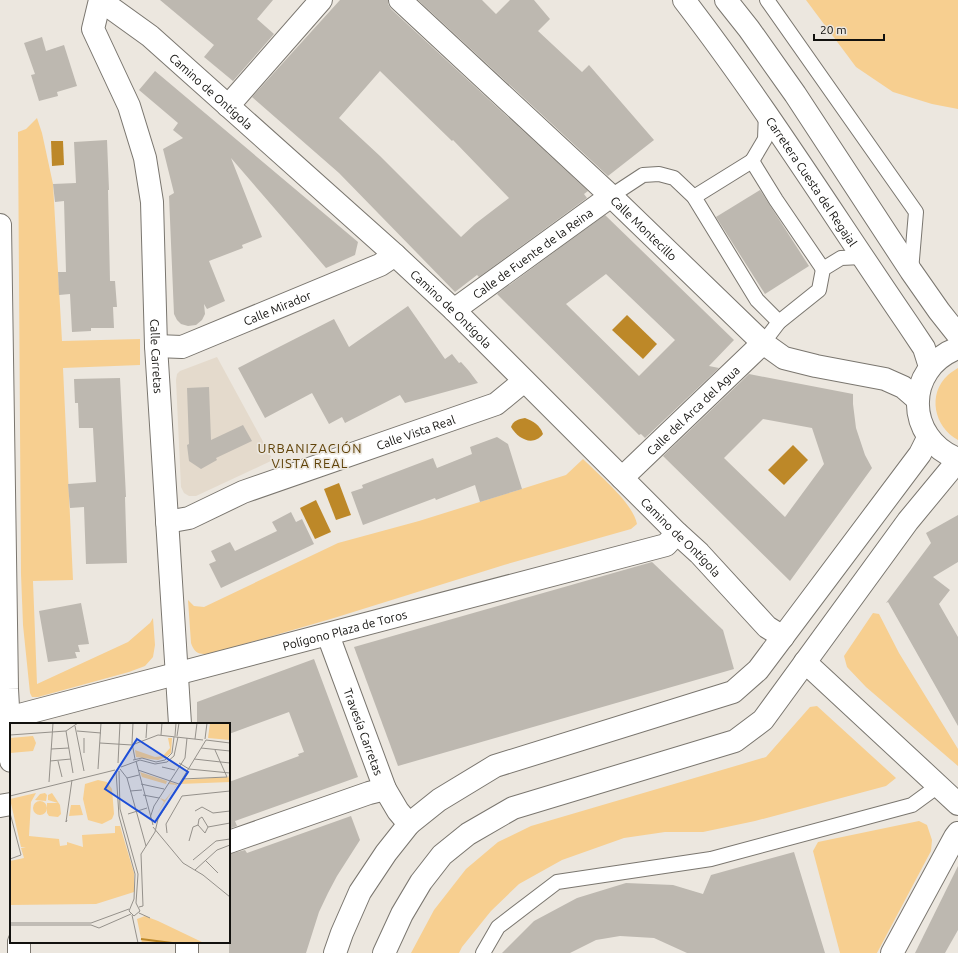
<svg xmlns="http://www.w3.org/2000/svg" width="958" height="953" viewBox="0 0 958 953" font-family="Ubuntu,sans-serif">
<style>
.built{fill:#e4dacc}
.green{fill:#f7cf90}
.water{fill:#bd8828}
.building{fill:#bdb8b0;fill-rule:evenodd}
.lines{fill:none;stroke-linecap:round;stroke-linejoin:round}
.lane-casing{stroke:#7a766f;stroke-width:16}
.street-casing{stroke:#7a766f;stroke-width:24}
.secondary-casing{stroke:#7a766f;stroke-width:24}
.lane{stroke:#fff;stroke-width:14}
.street{stroke:#fff;stroke-width:22}
.secondary{stroke:#fff;stroke-width:22}
.labels{text-anchor:middle;dominant-baseline:central;stroke-width:3.5;stroke-linejoin:round;paint-order:stroke}
.street-label{font-size:12px;fill:#12110e;stroke:#ece7df}
.neighbourhood-label{font-size:13px;letter-spacing:1px;fill:#61440a;stroke:#ece7df}
.inset-river{fill:none;stroke:#bd8828;stroke-width:2}
.inset-road{fill:none;stroke:#95918b;stroke-width:1}
.view{fill:#1d4ed8;fill-opacity:0.15;stroke:#1d4ed8;stroke-width:2}
.inset-edge{fill:none;stroke:#12110e;stroke-width:2}
</style>
<rect width="100%" height="100%" fill="#ece7df"/>
<path class="built" d="M217 357 273 460 196 496H189L184 493 181 487 176 380 177 374 180 371Z"/>
<g class="green">
<path d="M806 0H958V109L932 104 893 92 856 67Z"/>
<path d="M37 118 42 133 53 184 62 341 140 339V365L63 368 73 580 33 581 37 684 128 642 150 623 153 618 155 645 153 657 145 666 129 672 38 697H32L30 693 23 625 21 574 18 132 26 129Z"/>
<path d="M958 368V440C934 427 927 394 948 375 951 372 955 370 958 368Z"/>
<path d="M583 459C599 475 633 503 637 524L631 529 504 565 334 618 213 653C201 655 195 655 191 643L188 600 194 606 204 607 338 543 419 521 566 475Z"/>
<path d="M873 613 879 614 899 653 958 749V766L866 687 847 667 844 656Z"/>
<path d="M817 706 896 778 886 786 755 821 703 832H665L624 838 562 860 519 884 491 911 462 947 459 953H411L434 910 466 869 498 842 531 826 766 757 810 707Z"/>
<path d="M919 821 927 825 932 840 931 851 877 953H840L813 851 818 842Z"/>
</g>
<g class="water">
<path d="M51 141H63L64 165 52 166Z"/>
<path d="M627 315 657 344 643 359 612 330Z"/>
<path d="M525 418C533 421 540 425 543 434 533 447 518 439 511 427 513 421 518 419 525 418Z"/>
<path d="M793 445 808 460 784 485 768 470Z"/>
<path d="M339 483 351 515 336 520 324 489Z"/>
<path d="M316 500 331 532 315 539 300 508Z"/>
</g>
<g class="building">
<path d="M160 0H273L257 19 274 34 233 81 204 57 214 45Z"/>
<path d="M340 0H388V4L391 9 588 191 584 194 587 198 479 277 477 275 455 292 339 173 252 97ZM380 71 452 141 453 140 509 198 475 224 461 237 380 156 339 118Z"/>
<path d="M418 0H482L496 14 510 0H534L550 19 538 31 582 72 589 65 654 140 608 176Z"/>
<path d="M42 37 46 51 64 45 77 86 57 92 58 96 39 101 31 75 35 74 24 43Z"/>
<path d="M155 71 358 242 355 255 326 268 231 158 262 237 242 245 243 248 209 261 225 301 207 309 204 304 205 314 202 320 196 325 188 326 181 324 177 320 174 314 169 196 174 193 163 149 183 138 173 130 178 123 139 90Z"/>
<path d="M107 140 109 190H108L110 281H115L117 307H113L114 328H91V331L72 332 70 294 59 295 58 272H66L64 201 55 202 53 184 76 183 74 142Z"/>
<path d="M760 190 809 266 765 294 716 217Z"/>
<path d="M605 215 734 340 709 366 719 368 645 438 641 434 639 435 497 294ZM606 274 675 340 639 376 566 304Z"/>
<path d="M408 306 445 359 452 354 459 363 461 362 469 371 478 383 405 403 400 395 345 423 342 417 329 424 312 393 265 418 238 368 334 319 349 347Z"/>
<path d="M749 374 853 394V404L856 428 865 455 872 468 790 581 663 456ZM763 419 812 428 824 464 785 517 724 458Z"/>
<path d="M120 378 126 497H125L127 563 86 564 84 507 70 508 68 484 96 482 93 428H79L78 403H75L74 379Z"/>
<path d="M209 387 211 440 243 425 252 441 216 458 217 460 201 469 189 461 187 445 189 444 187 388Z"/>
<path d="M497 437 508 444 522 489 480 502 475 485 436 500 435 498 363 525 351 492 363 488 362 485 433 458 437 468 472 454 470 447Z"/>
<path d="M291 512 296 522 302 519 314 544 221 588 209 564 216 561 211 551 230 542 235 551 277 531 272 522Z"/>
<path d="M958 515V562L933 577 950 590 939 604 958 637V726L888 602 886 603 931 543 926 533Z"/>
<path d="M652 562 723 630 734 669 398 766 354 647Z"/>
<path d="M81 603 89 644 78 645 80 652H75L77 658 48 662 39 611Z"/>
<path d="M314 659 358 777 235 821 237 826 229 829V782L299 756 298 754 304 752 289 712 229 734V724H197V702Z"/>
<path d="M351 816 360 840 337 876 328 893 319 912 306 953H229V854L245 850 247 853Z"/>
<path d="M794 852 825 953H687L654 938 620 936 596 940 570 953H502L534 921 577 898 626 883 673 885 703 894 711 875Z"/>
<path d="M958 866V930L945 953H915Z"/>
</g>
<g class="lines">
<g class="lane-casing">
<g id="lane">
<path d="M767 0 916 212 911 271"/>
<path d="M752 161 765 139 766 112"/>
<path d="M611 196 643 175 659 174 674 178 694 197 757 300 779 322"/>
<path d="M694 197 752 161 776 200 823 269"/>
<path d="M763 343 779 322 819 290 823 269 841 258 862 257"/>
<path d="M483 953 498 927 557 882 711 859 912 805 938 786"/>
</g>
</g>
<g class="street-casing">
<g id="street">
<path id="s1" d="M100 0 150 36 395 255 454 310 677 533 699 553 767 627 783 637"/>
<path id="s2" d="M100 0 93 29 129 106 145 158 152 202 156 346 180 724"/>
<path id="s3" d="M400 0 611 196 763 343 784 358 816 366 885 379 903 387 918 400"/>
<path d="M228 106 321 0"/>
<path d="M0 225 7 689 11 761"/>
<path id="s4" d="M454 310 611 196"/>
<path id="s5" d="M156 346 182 347 380 265 395 255"/>
<path id="s6" d="M622 478 763 343"/>
<path id="s7" d="M167 522 189 518 243 492 496 404 524 381"/>
<path id="s8" d="M328 635 385 789 398 811 409 824"/>
<path d="M805 662 958 804"/>
<path id="s9" d="M8 718 666 545 677 533"/>
<path d="M0 806 11 804"/>
<path d="M229 842 369 793 385 789"/>
<path d="M19 942V953"/>
<path d="M187 942V953"/>
<path d="M335 953 342 933 360 892 386 853 409 824 439 800 495 766 733 692 758 670 920 454 928 438"/>
<path d="M384 953 402 914 421 882 442 855 468 834 513 808 735 741 763 720 908 521 951 469 958 464"/>
<path d="M892 953 955 837 958 833"/>
</g>
</g>
<g class="secondary-casing">
<g id="secondary">
<path id="s10" d="M684 0C764 104 834 216 908 324L924 348 930 367"/>
<path d="M726 0 749 29 795 94 911 271 939 311 958 335"/>
<path d="M958 348C904 368 905 439 958 459"/>
</g>
</g>
<use href="#lane" class="lane"/>
<use href="#street" class="street"/>
<use href="#secondary" class="secondary"/>
</g>
<g class="labels">
<g class="street-label">
<text stroke="none"><textPath href="#s1" startOffset="144">Camino de Ontígola</textPath></text>
<text stroke="none"><textPath href="#s10" startOffset="222">Carretera Cuesta del Regajal</textPath></text>
<text stroke="none"><textPath href="#s3" startOffset="334">Calle Montecillo</textPath></text>
<text stroke="none"><textPath href="#s4" startOffset="97">Calle de Fuente de la Reina</textPath></text>
<text stroke="none"><textPath href="#s5" startOffset="129">Calle Mirador</textPath></text>
<text stroke="none"><textPath href="#s1" startOffset="468">Camino de Ontígola</textPath></text>
<text stroke="none"><textPath href="#s2" startOffset="368">Calle Carretas</textPath></text>
<text stroke="none"><textPath href="#s6" startOffset="98">Calle del Arca del Agua</textPath></text>
<text stroke="none"><textPath href="#s7" startOffset="265">Calle Vista Real</textPath></text>
<text stroke="none"><textPath href="#s1" startOffset="792">Camino de Ontígola</textPath></text>
<text stroke="none"><textPath href="#s9" startOffset="348">Polígono Plaza de Toros</textPath></text>
<text stroke="none"><textPath href="#s8" startOffset="103">Travesía Carretas</textPath></text>
</g>
<g class="neighbourhood-label">
<text x="310" y="448">URBANIZACIÓN<tspan x="310" dy="15">VISTA REAL</tspan></text>
</g>
</g>
<g transform="translate(10 723)">
<rect width="220" height="220" fill="#ece7df"/>
<path d="M200 0 220 1V17L198 15ZM23 13 26 20 23 28 0 30V15ZM158 15H162L161 30 156 34 148 37 126 34 125 27 145 34 153 33 160 25ZM130 49 157 58 156 61 132 54ZM218 52 220 59 170 61 173 57 218 54ZM88 57 97 59 102 66 104 91 102 96 92 101 78 97 73 76 75 61ZM160 59 167 61 147 91 154 79 150 75 155 77 167 62 158 61ZM26 70 21 79 19 113 49 116 50 123 57 122V119L73 124 72 112 105 110V103H110L124 150V169L86 181 0 182V138L14 135 11 125 16 124H11L0 76ZM35 70 37 72 36 78 25 77 30 71ZM42 70 50 82 51 91 48 94 39 93 37 90V80H48L38 77V72ZM23 85a7 7 0 1 1 14 0a7 7 0 1 1-14 0ZM61 82H70L73 92 59 93ZM135 193 148 198 194 220H132L127 196Z" fill="#f7cf90"/>
<path class="inset-river" d="M131 216 162 220"/>
<path class="inset-road" d="M123 0 122 20 125 36M65 3 74 48M56 8 63 50M67 8 91 10M0 12 56 8 68 0M151 12 152 0M165 13 166 0M167 13 169 0M136 15 137 0M185 16 187 0M195 16 197 0M196 17 220 20M90 20 122 22 148 12 193 17M191 25 220 28M41 26 59 25M74 30V15M184 36 220 40M123 37 132 35 146 39 155 37 162 30 164 14M40 38 61 36M48 38 52 54M126 38 143 102M108 40 110 0M169 40 179 46 220 50M111 44 130 37 145 41 157 39 164 33 168 14M152 44 165 47M88 46 91 0M110 46 117 55 136 123M128 47 169 61M106 48 109 93 125 151 124 176 119 188 124 193 130 188 126 180 128 151 110 86 109 48M117 55 129 52M172 56 217 54 205 27M39 59 43 0M131 61 154 66M120 68 132 67M133 72 149 75M0 73 105 47M185 88 192 84 203 90 220 88M0 90 11 132 0 136M118 91 137 85M192 94 198 104 195 110 188 102 189 96ZM140 95 144 83 175 35 177 15M57 97 56 99 62 57M143 104 173 140 193 152 220 174M198 104 220 100M145 109 148 96 196 17M157 110 156 101 172 73 220 68M179 118 183 104 188 102M183 137 206 118 220 116M195 137 208 150M185 147 207 127 220 122M129 184 133 183 131 131 145 109M129 190 140 195M122 192 128 220M0 200H81L119 186M0 202H81L89 205 121 191"/>
<path class="view" d="M127 16 178 49 145 99 95 66Z"/>
<rect width="220" height="220" class="inset-edge"/>
</g>
<path d="M814 34v6h70v-6" fill="none" stroke="#12110e" stroke-width="2"/>
<text x="820" y="34" font-size="12" fill="#12110e" stroke="#ece7df" stroke-width="3" paint-order="stroke">20 m</text>
</svg>
